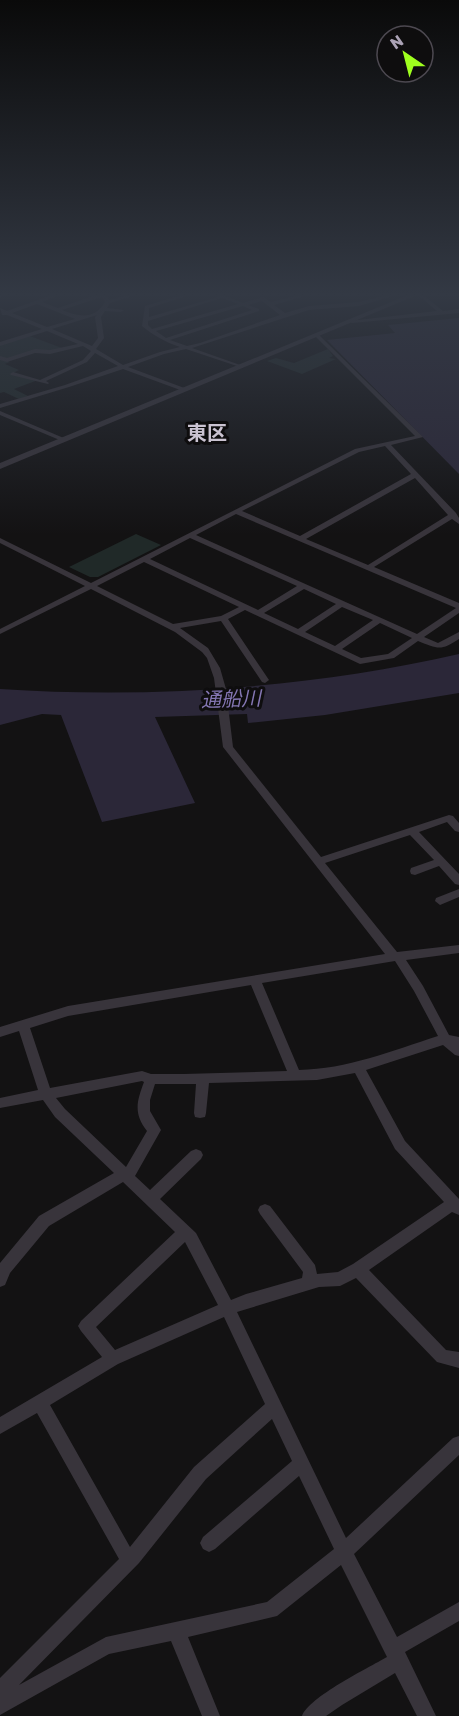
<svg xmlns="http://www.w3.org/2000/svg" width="459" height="1716" viewBox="0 0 459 1716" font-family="Rubik,'Noto Sans JP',sans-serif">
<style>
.green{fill:#202928}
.water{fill:#2b2738}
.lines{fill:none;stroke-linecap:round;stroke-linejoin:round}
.minor{fill:#38343b;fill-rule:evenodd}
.tertiary{fill:#38343b;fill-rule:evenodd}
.labels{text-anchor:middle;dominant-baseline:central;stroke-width:6;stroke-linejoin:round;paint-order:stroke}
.far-district-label{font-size:20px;font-weight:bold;fill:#cac3d1;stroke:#0e0d0e}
.water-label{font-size:20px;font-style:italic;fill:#8476b3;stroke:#0e0d0e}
</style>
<rect width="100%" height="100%" fill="#131213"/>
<g class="green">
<path d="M27 335 62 348 50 352 35 351 7 361 10 362 5 364 19 370 11 374 38 380 14 389 28 396 19 399 4 392 0 393V344Z"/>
<path d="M328 349 333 356 329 358 336 359 302 374 267 361 276 358 294 363Z"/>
<path d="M136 534 161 545 98 577H90L69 567Z"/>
</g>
<g class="water">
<path d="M459 318V474L327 340 395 333 388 325Z"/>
<path d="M459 654V693L325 715 248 723 247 714 155 717 195 803 102 822 61 715 42 714 0 725V689C151 699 311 688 459 654Z"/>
</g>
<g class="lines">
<g class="minor">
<path d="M52 295H59L42 302 58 308 96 295H106L109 300 128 295H136L110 303 107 308 124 310 121 312 105 311 101 317 104 338 96 349 123 365 160 352 180 347C165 342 153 335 142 326L145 306 182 295H190L149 308V317L218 297 216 295H223L243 303 263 297 271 302 299 295H308L274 305 285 313 309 306 359 302 387 295H396L359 306 309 310 192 348 243 366V368L186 349 164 354 128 367 187 389V391H183L123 369 69 387 0 408V404L65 385 118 366 95 353 87 362 46 381 49 383 48 384 11 375 10 374 13 372 40 380 83 360 91 351 83 346 50 354 35 353 7 362 0 360V356L7 358 35 349 50 350 78 344 47 331 0 346V342L42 329 7 315H2L0 308 7 311ZM102 297 105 302C94 320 80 317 62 310ZM222 298 238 304 152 329 148 325V321ZM262 301 280 315 200 343 187 346 170 340 259 311V309L248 305ZM37 304 75 319 47 327 12 313ZM243 306 252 310 166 338 156 331ZM97 315 95 317 98 338 92 346 52 329Z"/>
<path d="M418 295H423L443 311 459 309V313L352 323 349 321 437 311Z"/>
<path d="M317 333 423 437 391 445 456 513 459 518V524L452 519 374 567 459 603V613L424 637 438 643 459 632V639C441 651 438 649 418 641L394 658 360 664 245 610 228 619 269 680 265 683 262 682 221 621 180 628 208 648 220 668 226 689 233 747 321 857 449 815 453 816 459 823V832L455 831 447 822 419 832 459 874V885L455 884 439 866 415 875 411 874 410 871 411 868 434 860 410 835 325 863 397 952 459 945V953L406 960 423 986 449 1035 459 1037V1056L455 1055 443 1045 366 1070 405 1141 459 1199V1215L452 1212 369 1270 446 1350 459 1352V1368L437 1362 356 1278 340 1286 319 1287 237 1312 346 1538 453 1438 459 1436V1455L354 1554 397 1637 459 1602V1621L405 1652 436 1716H417L395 1673 342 1705 326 1716H302C309 1697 368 1668 387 1657L341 1565 277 1616 188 1637 220 1716H202L171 1641 109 1654 0 1715V1678L119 1559 37 1413 0 1434V1417L102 1357 81 1331 78 1326 81 1321 175 1232 123 1182 49 1226 10 1273 5 1285 0 1287V1263L39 1216 114 1173 55 1117 43 1100 0 1108V1098L38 1090 19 1031 0 1037V1027L68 1006 385 954 223 747 214 678 207 658 202 652 175 632 91 589 0 634V629L85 586 0 543V538L91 583 355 449 415 436 315 336ZM385 446 411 474 300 536 242 511 359 452ZM415 478 448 515 368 565 306 539ZM236 514 456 608 417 634 196 535ZM190 538 297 586 258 610 150 559ZM144 562 239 607 221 616 173 624 97 586ZM304 589 336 604 298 629 264 613ZM342 607 373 620 335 646 305 632ZM380 623 412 638 388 654 361 658 342 649ZM395 961 414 991 438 1036C392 1051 347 1069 299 1070L262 983ZM251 985 287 1071 184 1074H151L142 1071 50 1088 30 1028 68 1016ZM355 1073 395 1149 444 1202 353 1264 338 1272 317 1274 315 1265 270 1206 265 1204 260 1206 258 1210 260 1214 303 1272 302 1278 246 1294 231 1300 196 1233 160 1199 201 1159 203 1155 201 1151 196 1149 191 1151 150 1190 135 1176 161 1130 150 1111V1100L155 1084H196L194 1113 195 1117 200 1118 205 1117 206 1113 209 1083 317 1080ZM142 1081 144 1082C137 1101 133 1113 147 1131L126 1167 65 1109 56 1098ZM185 1242 218 1305 115 1350 96 1327ZM224 1317 265 1404 194 1467 130 1547 50 1405 118 1364ZM272 1419 292 1461 203 1537 200 1543 203 1549 209 1552 215 1549 299 1476 334 1549 267 1602 106 1637 19 1685 139 1563 206 1479Z"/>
<path d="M0 411 66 439 67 440 62 441 0 415Z"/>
<path d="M459 889V897L440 905 435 901 436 898Z"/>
</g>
<g class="tertiary">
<path d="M0 295H4L0 298Z"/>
<path d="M408 295H417L0 469V463Z"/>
</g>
</g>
<linearGradient id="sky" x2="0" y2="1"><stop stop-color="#0a0a0a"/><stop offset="0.55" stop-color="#333944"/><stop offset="1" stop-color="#333944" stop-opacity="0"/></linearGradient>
<rect width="459" height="535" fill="url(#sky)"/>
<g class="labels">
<g class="far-district-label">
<text x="207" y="433">東区</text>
</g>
<g class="water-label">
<text transform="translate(231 699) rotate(-2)">通船川</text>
</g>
</g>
<g transform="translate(405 54) rotate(325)"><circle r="28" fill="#0e0d0e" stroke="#4d4951" stroke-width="1.5"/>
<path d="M0-4.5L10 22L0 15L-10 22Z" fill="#9fff1e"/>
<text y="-9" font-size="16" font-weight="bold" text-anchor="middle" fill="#aba2b5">N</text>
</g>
</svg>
